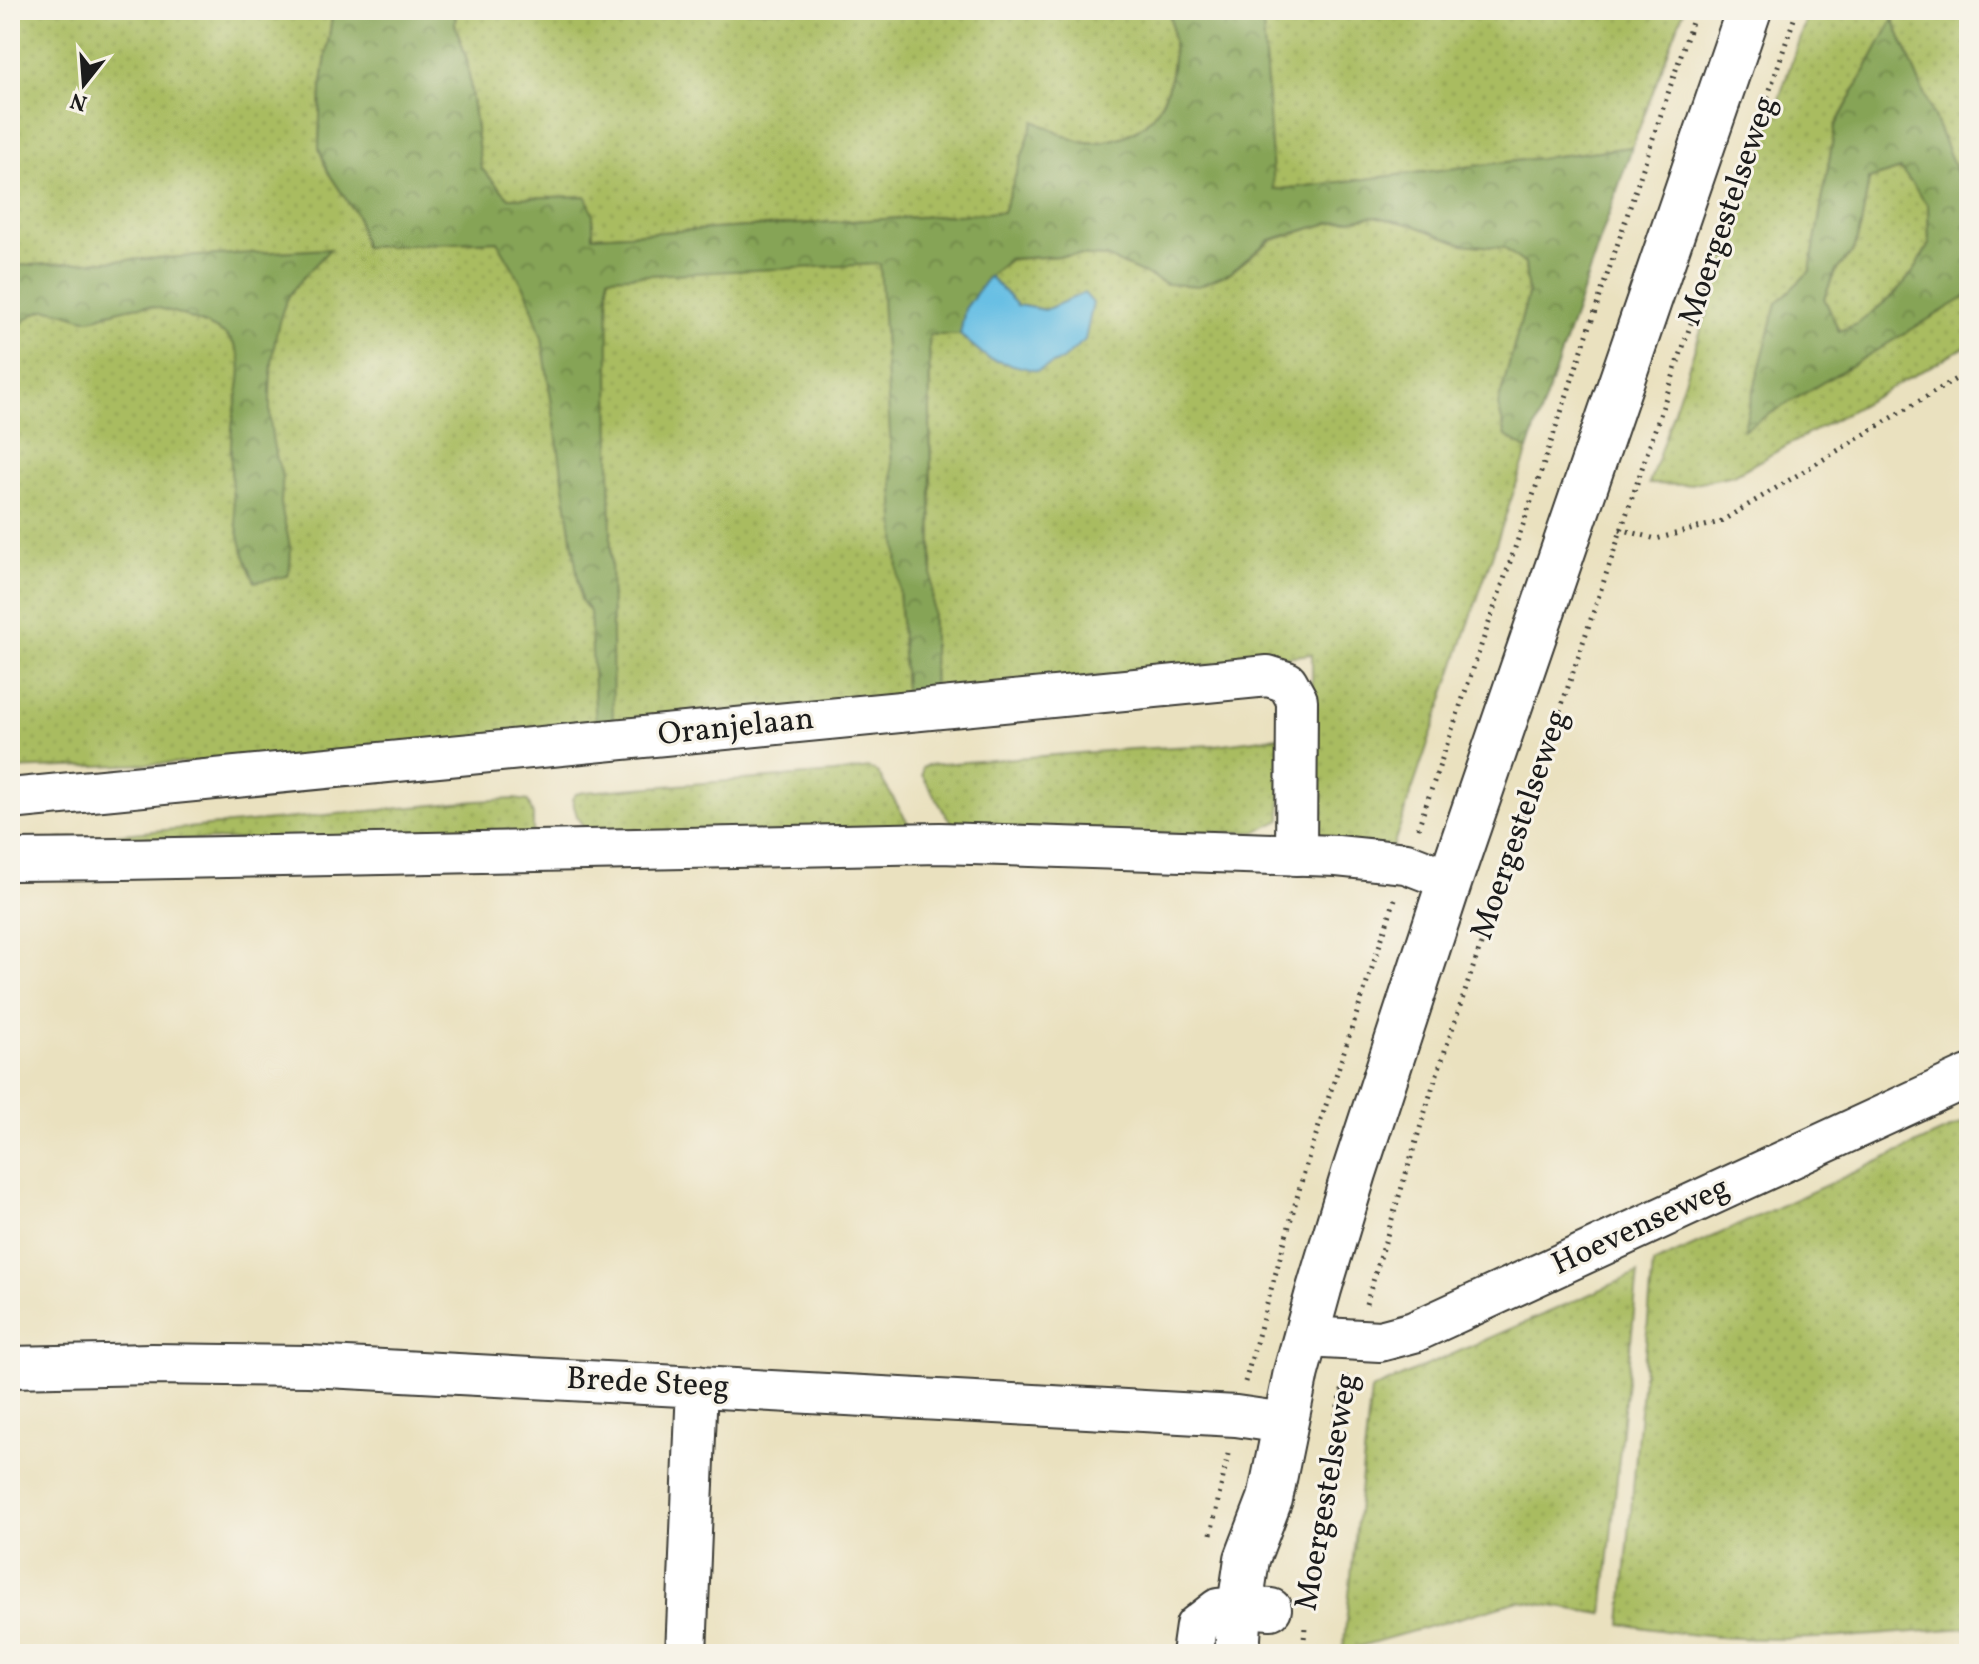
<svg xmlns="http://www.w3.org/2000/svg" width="1979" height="1664" viewBox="0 0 1979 1664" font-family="Vollkorn,serif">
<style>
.grass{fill:url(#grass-dots);stroke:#626c3e;stroke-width:2}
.forest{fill:url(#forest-crowns);stroke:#516039;stroke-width:2;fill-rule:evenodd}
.water{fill:#67bfe4;stroke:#426e80;stroke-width:2}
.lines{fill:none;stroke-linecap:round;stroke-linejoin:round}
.street-casing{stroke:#3b3a34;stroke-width:44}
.secondary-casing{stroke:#3b3a34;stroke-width:48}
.path{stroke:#3b3a34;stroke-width:5;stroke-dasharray:2 6;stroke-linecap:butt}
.street{stroke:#fff;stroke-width:40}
.secondary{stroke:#fff;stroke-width:44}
.labels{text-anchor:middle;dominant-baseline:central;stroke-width:6;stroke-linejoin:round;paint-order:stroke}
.street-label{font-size:32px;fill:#1c1c1c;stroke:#f7f3e8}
</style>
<defs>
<pattern id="grass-dots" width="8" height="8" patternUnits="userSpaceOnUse" patternTransform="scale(2)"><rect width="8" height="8" fill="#a9bc60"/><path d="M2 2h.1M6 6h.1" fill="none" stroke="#91a153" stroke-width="1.8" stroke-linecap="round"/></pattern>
<pattern id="forest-crowns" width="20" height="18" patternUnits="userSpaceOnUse" patternTransform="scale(2)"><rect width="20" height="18" fill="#86a456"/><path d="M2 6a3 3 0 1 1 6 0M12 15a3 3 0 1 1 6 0" fill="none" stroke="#6d8546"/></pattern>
</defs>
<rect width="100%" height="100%" fill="#f7f3e8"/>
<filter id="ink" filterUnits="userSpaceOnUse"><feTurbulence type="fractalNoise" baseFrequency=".0125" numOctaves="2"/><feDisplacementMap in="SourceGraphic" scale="16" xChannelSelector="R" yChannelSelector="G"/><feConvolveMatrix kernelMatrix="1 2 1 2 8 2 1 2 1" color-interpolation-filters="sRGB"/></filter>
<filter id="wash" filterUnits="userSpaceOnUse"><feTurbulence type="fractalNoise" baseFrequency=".006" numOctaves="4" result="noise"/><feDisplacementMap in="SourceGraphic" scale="32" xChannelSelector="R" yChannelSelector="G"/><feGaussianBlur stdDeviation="1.8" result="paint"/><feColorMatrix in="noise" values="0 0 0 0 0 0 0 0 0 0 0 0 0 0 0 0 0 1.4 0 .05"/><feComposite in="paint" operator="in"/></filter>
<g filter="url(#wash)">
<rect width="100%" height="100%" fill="#eae1bf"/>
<g class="grass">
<path d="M10 10H333L321 89 319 148 328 172 357 216 364 247 497 241 881 263 907 724 597 748 10 769Z"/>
<path d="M456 10H1169C1179 56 1174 118 1122 137 1109 141 1093 145 1079 141 1064 137 1048 128 1034 121L1003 212 593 236V213L586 197 509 198 481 168 467 60 455 24Z"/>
<path d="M1262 10H1684L1632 147 1273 190Z"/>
<path d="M1809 10H1969V201L1893 20 1835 126 1810 271 1777 303 1744 429 1969 295V345L1734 475 1685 485 1649 484Z"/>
<path d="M1901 169 1928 206 1929 244 1914 271 1895 294 1857 324 1839 331 1824 298 1835 272 1854 250 1861 226 1869 179Z"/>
<path d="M1374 216 1413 225 1463 244 1504 248 1525 264 1528 295 1498 405 1506 436 1528 450 1390 855 1313 843 1312 654 1074 679 934 721 929 334 960 335 989 359 1084 294 1045 310 1017 305 989 276 1010 259 1075 255 1106 257 1167 284 1230 273 1270 241 1329 223Z"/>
<path d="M1279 737 1281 820 1256 832 981 837 957 830 946 815 922 775V768L927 765 1131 749 1215 745Z"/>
<path d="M869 768 878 773 913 831 588 835 577 816 572 799 576 794 585 792 834 773Z"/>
<path d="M514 799 528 801 533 815V839L57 840 477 801Z"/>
<path d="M1969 1120V1628C1892 1633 1814 1642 1737 1638 1698 1637 1659 1630 1621 1624L1653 1264Z"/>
<path d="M1638 1273 1603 1614 1519 1601 1343 1651 1371 1390Z"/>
</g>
<g class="forest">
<path d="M333 10H456L455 24 467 60 481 168 509 198 586 196 593 213V236L1003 212 1034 121C1048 127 1064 137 1079 141 1093 145 1109 141 1122 137 1174 118 1179 57 1169 10H1262L1274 190 1632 147 1528 450 1506 436 1498 405 1528 295 1525 264 1504 248 1463 244 1413 225 1374 216 1329 223 1270 240 1230 273 1199 286 1167 284 1106 257 1075 255 1010 259 989 276 965 309 960 335H929L934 721 907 724 880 264 608 277 613 726 597 748 590 612 581 600 542 338 527 292 497 241 364 247 357 216 328 172 319 148 321 89Z"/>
<path d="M1893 19 1969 201V295L1743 430 1777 303 1810 271 1835 127ZM1901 169 1928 206 1929 244 1914 271 1895 294 1857 324 1839 331 1824 298 1835 272 1854 250 1861 226 1869 179Z"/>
<path d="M330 249C318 262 298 281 289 296 270 330 266 410 274 448 276 458 281 468 282 478 283 486 281 495 281 503 284 530 296 548 288 576L255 582C233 537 228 477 232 427 234 406 245 375 239 355 237 350 233 342 230 339 218 326 163 307 146 306 133 306 122 309 110 313 103 315 94 320 87 319 73 318 59 308 45 310 32 312 19 326 10 334V266Z"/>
</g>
<path class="water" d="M989 276 1017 305 1045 310 1084 293 1093 303 1085 340 1062 360 1037 371 989 359 960 335 965 309Z"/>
</g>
<g filter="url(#ink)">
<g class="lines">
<g class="street-casing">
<g id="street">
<path d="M10 799 1268 676 1287 682 1297 700 1296 855"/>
<path d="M10 859 14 860 124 859 940 843 1337 856 1406 863 1450 880"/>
<path d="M1305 1337 1380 1341 1414 1332 1969 1076"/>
<path d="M10 1367 152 1364 309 1366 1236 1416 1284 1423"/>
<path d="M686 1654 697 1386"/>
<path d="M1192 1654 1196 1626 1218 1609 1240 1607 1271 1609"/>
</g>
</g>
<g class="secondary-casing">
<path id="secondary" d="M1237 1654 1240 1607 1247 1559 1270 1499 1296 1372 1319 1289 1354 1173 1450 880 1749 10"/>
</g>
<g class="path">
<path d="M1620 529 1656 539 1720 522 1969 371"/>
<path d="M1418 828 1536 487 1696 10"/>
<path d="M1366 1304 1432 1089 1797 10"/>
<path d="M1245 1382 1307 1162 1395 899"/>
<path d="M1211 1534 1228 1454"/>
<path d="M1309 1597 1331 1434 1346 1375"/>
<path d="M1303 1654 1305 1627"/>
</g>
<use href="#street" class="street"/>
<use href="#secondary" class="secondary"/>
</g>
</g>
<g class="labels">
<g class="street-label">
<text transform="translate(1729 211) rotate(-71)">Moergestelseweg</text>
<text transform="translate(736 728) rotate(-6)">Oranjelaan</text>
<text transform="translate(1521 825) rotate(-71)">Moergestelseweg</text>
<text transform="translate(1641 1227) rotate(-25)">Hoevenseweg</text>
<text transform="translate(648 1384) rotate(3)">Brede Steeg</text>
<text transform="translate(1328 1492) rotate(-80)">Moergestelseweg</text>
</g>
</g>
<rect width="1979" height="1664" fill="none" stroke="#f7f3e8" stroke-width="40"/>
<g transform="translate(84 84) rotate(197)" stroke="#f7f3e8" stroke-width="6" paint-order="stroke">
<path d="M0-6L14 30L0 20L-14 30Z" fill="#1c1c1c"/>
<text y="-12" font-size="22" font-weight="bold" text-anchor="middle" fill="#1c1c1c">N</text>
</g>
</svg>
